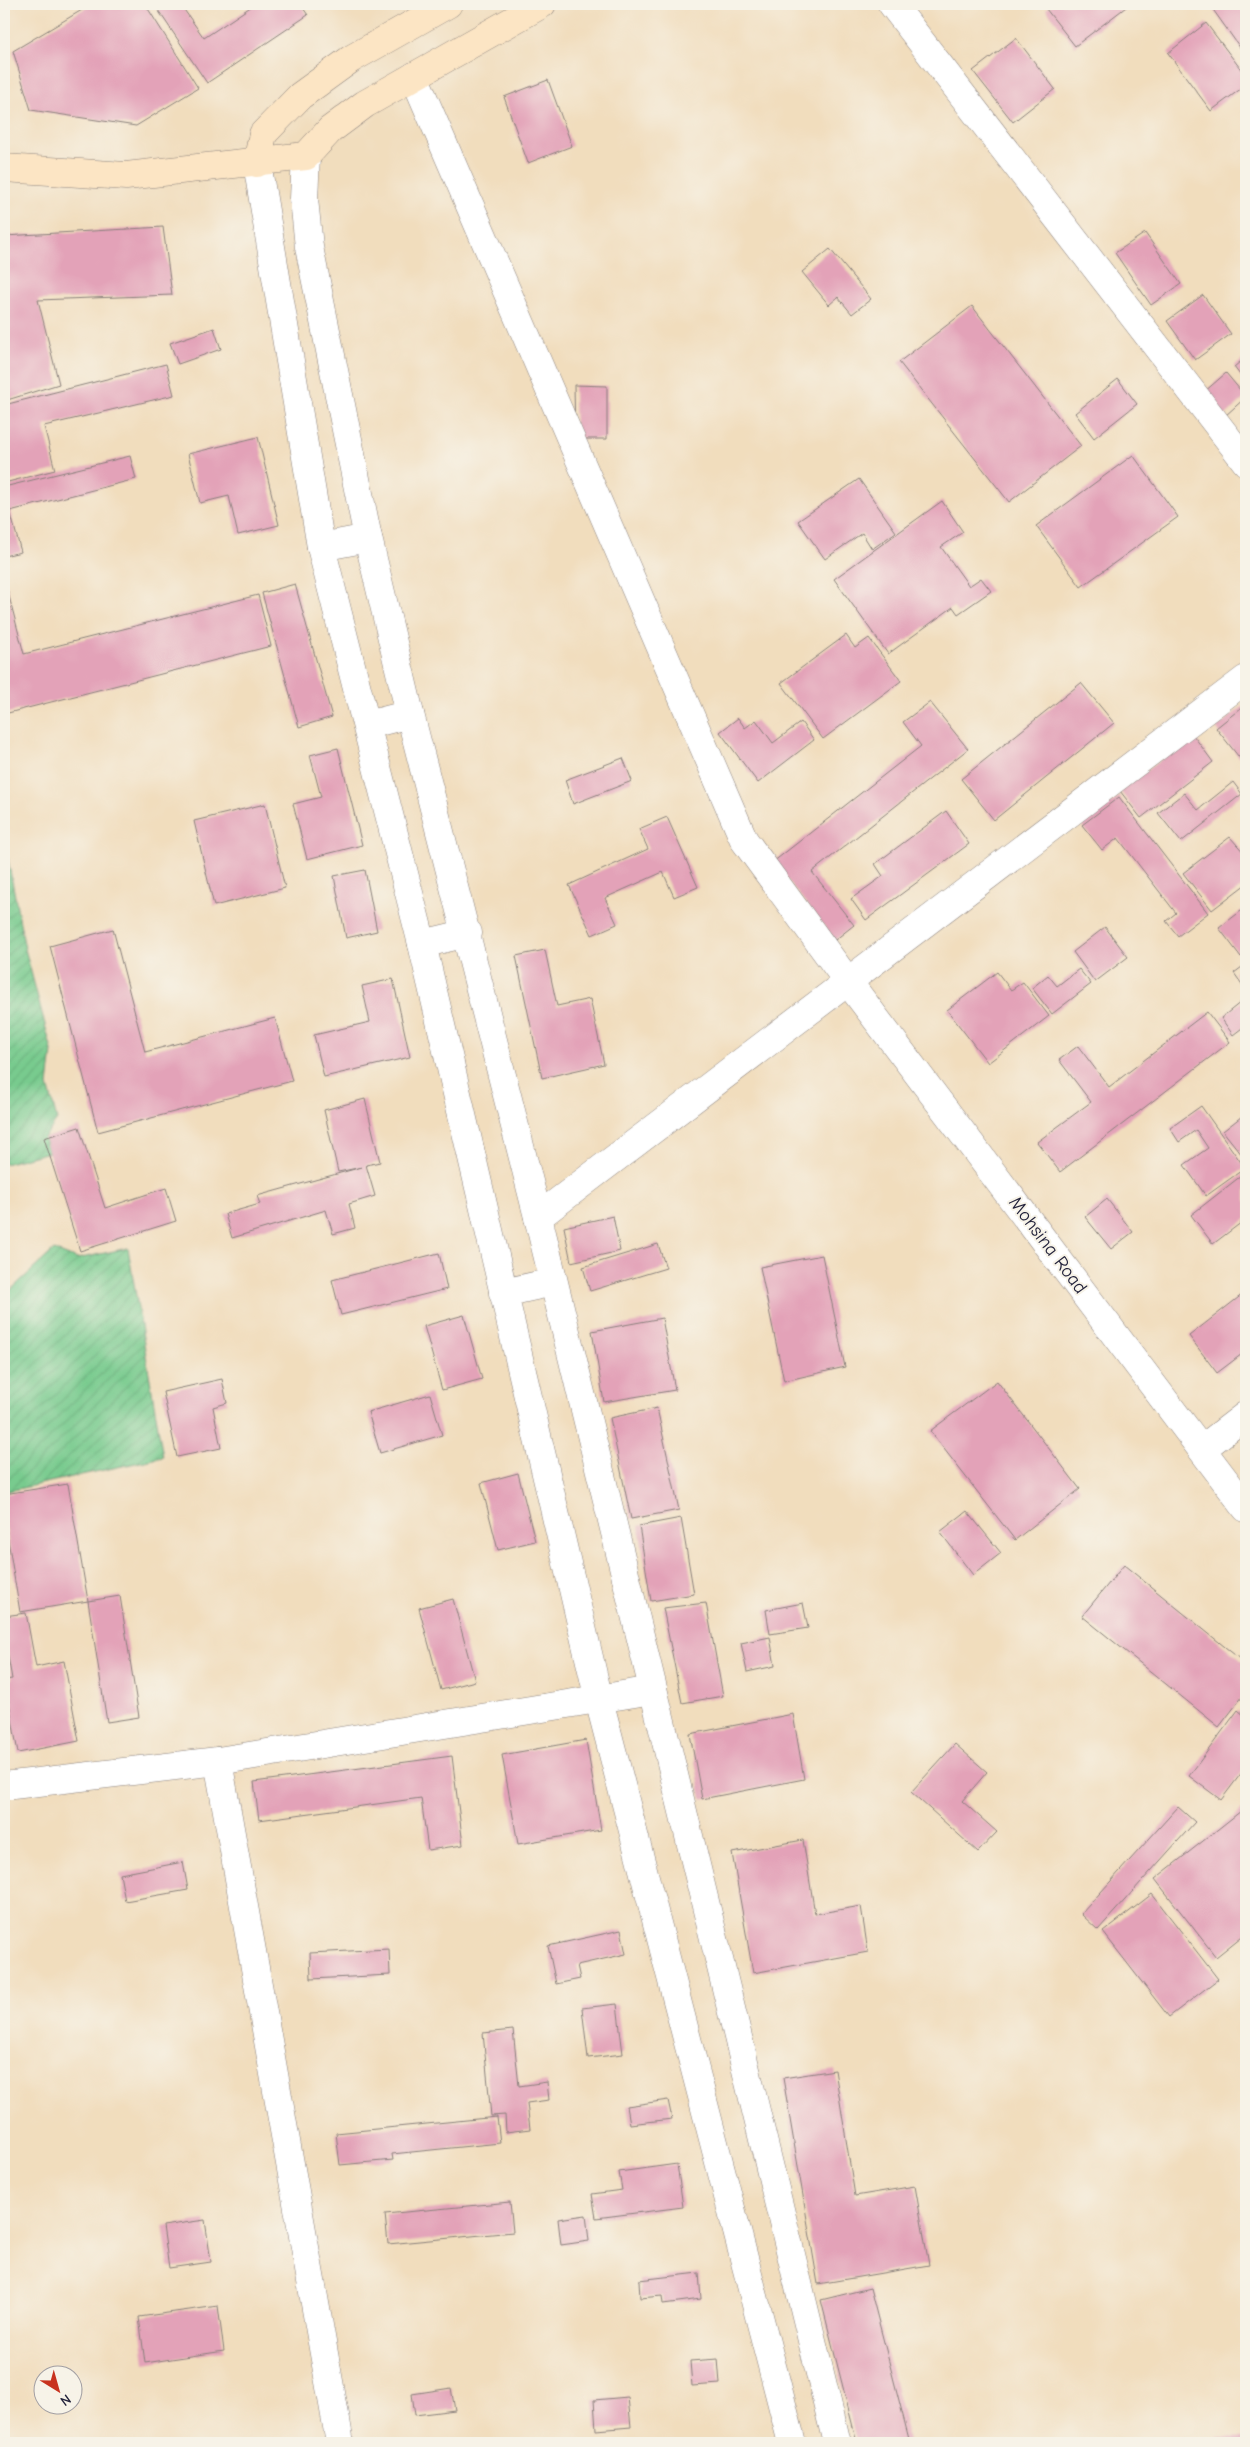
<svg xmlns="http://www.w3.org/2000/svg" width="1250" height="2447" viewBox="0 0 1250 2447" font-family="'Comic Neue',sans-serif">
<style>
.garden{fill:url(#garden-furrows);stroke:#4d7664}
.building{fill:#e3a2b8}
.lines{fill:none;stroke-linecap:round;stroke-linejoin:round}
.street-casing{stroke:#8a807c;stroke-width:29}
.secondary-casing{stroke:#8a807c;stroke-width:29}
.street{stroke:#fff;stroke-width:28}
.secondary{stroke:#fce5c4;stroke-width:28}
.labels{text-anchor:middle;dominant-baseline:central;stroke-width:4;stroke-linejoin:round;paint-order:stroke}
.street-label{font-size:19px;fill:#22223b;stroke:#f7f3e8}
</style>
<defs>
<pattern id="garden-furrows" width="10" height="10" patternUnits="userSpaceOnUse" patternTransform="scale(1.25)"><rect width="10" height="10" fill="#78cb8e"/><path d="M-1 1l2-2M0 10L10 0M9 11l2-2" fill="none" stroke="#68ae7b"/></pattern>
</defs>
<rect width="100%" height="100%" fill="#f7f3e8"/>
<filter id="ink" filterUnits="userSpaceOnUse"><feTurbulence type="fractalNoise" baseFrequency=".02" numOctaves="2"/><feDisplacementMap in="SourceGraphic" scale="10" xChannelSelector="R" yChannelSelector="G"/><feConvolveMatrix kernelMatrix="1 2 1 2 8 2 1 2 1" color-interpolation-filters="sRGB"/></filter>
<filter id="wash" filterUnits="userSpaceOnUse"><feTurbulence type="fractalNoise" baseFrequency=".0096" numOctaves="4" result="noise"/><feDisplacementMap in="SourceGraphic" scale="20" xChannelSelector="R" yChannelSelector="G"/><feGaussianBlur stdDeviation="1.12" result="paint"/><feColorMatrix in="noise" values="0 0 0 0 0 0 0 0 0 0 0 0 0 0 0 0 0 1.4 0 .05"/><feComposite in="paint" operator="in"/></filter>
<g filter="url(#wash)">
<rect width="100%" height="100%" fill="#f1ddbd"/>
<g class="garden">
<path d="M4 839 25 949 52 1051 48 1085 57 1120 44 1138 49 1152 4 1164Z"/>
<path d="M128 1248 163 1457 4 1492V1296L54 1250 77 1259Z"/>
</g>
<g id="blocks">
<g class="building">
<path d="M92 4H145L198 88 136 126 31 110 13 51Z"/>
<path d="M154 4H180L204 38 255 4H300L308 15 207 83Z"/>
<path d="M1053 4H1130L1075 46 1046 9Z"/>
<path d="M1209 4H1246V56Z"/>
<path d="M1206 23 1246 76V85L1211 111 1168 53Z"/>
<path d="M1016 38 1055 89 1013 122 973 71Z"/>
<path d="M548 80 572 146 528 163 504 97Z"/>
<path d="M163 227 172 295 38 300 59 384 4 401V236Z"/>
<path d="M1145 233 1181 284 1151 305 1115 253Z"/>
<path d="M830 249 871 299 852 314 838 297 829 305 802 272Z"/>
<path d="M1203 295 1231 334 1195 360 1167 321Z"/>
<path d="M972 306 1081 446 1009 502 899 362Z"/>
<path d="M214 328 221 349 178 364 170 343Z"/>
<path d="M1246 357V383L1234 367Z"/>
<path d="M166 364 174 395 44 426 55 470 4 483V405Z"/>
<path d="M1226 373 1246 397 1225 416 1204 392Z"/>
<path d="M1118 379 1137 404 1094 438 1075 413Z"/>
<path d="M574 385 607 386V439H575Z"/>
<path d="M258 437 279 525 238 535 229 496 200 503 188 454Z"/>
<path d="M1133 455 1178 517 1081 587 1036 526Z"/>
<path d="M130 456 136 479 10 511 21 552 4 556V487Z"/>
<path d="M859 479 896 532 872 549 862 533 825 559 798 521Z"/>
<path d="M942 501 963 532 941 547 969 586 981 578 991 591 958 614 953 607 888 654 834 579Z"/>
<path d="M4 577 24 654 258 595 271 646 4 714Z"/>
<path d="M295 584 332 717 299 727 262 593Z"/>
<path d="M846 635 855 648 869 638 901 681 823 739 781 683Z"/>
<path d="M1081 683 1114 723 994 820 961 779Z"/>
<path d="M930 702 968 749 812 872 854 925 835 940 773 862 921 746 903 722Z"/>
<path d="M1246 704V766L1216 728Z"/>
<path d="M738 718 745 728 756 720 773 743 801 722 814 740 758 783 720 732Z"/>
<path d="M1193 735 1213 762 1141 818 1120 791Z"/>
<path d="M338 748 362 845 307 859 293 804 321 797 310 755Z"/>
<path d="M623 758 632 781 573 804 565 780Z"/>
<path d="M1233 782 1242 794 1181 842 1158 813 1184 793 1198 810Z"/>
<path d="M1119 797 1208 913 1178 936 1166 921 1176 913 1118 838 1102 850 1082 825Z"/>
<path d="M265 804 285 888 214 906 194 821Z"/>
<path d="M946 811 969 844 866 920 851 899 883 876 875 864Z"/>
<path d="M667 817 698 887 674 897 663 872 605 898 617 924 592 935 569 885 648 849 639 829Z"/>
<path d="M1230 837 1246 855V884L1212 910 1183 873Z"/>
<path d="M365 870 377 931 346 938 334 876Z"/>
<path d="M1246 907V953L1241 957 1219 928Z"/>
<path d="M1105 927 1128 957 1095 982 1073 952Z"/>
<path d="M113 929 145 1052 275 1018 292 1081 98 1132 50 946Z"/>
<path d="M545 950 557 1006 590 999 604 1064 542 1078 516 956Z"/>
<path d="M1246 964V990L1234 973Z"/>
<path d="M1079 969 1091 984 1052 1014 1032 988 1048 975 1057 986Z"/>
<path d="M997 972 1011 990 1023 982 1049 1016 988 1063 947 1010Z"/>
<path d="M393 979 410 1057 324 1077 314 1035 370 1022 362 986Z"/>
<path d="M1246 998V1025L1233 1035 1221 1018Z"/>
<path d="M1207 1012 1230 1042 1060 1172 1037 1142 1091 1102 1059 1060 1078 1046 1109 1087Z"/>
<path d="M365 1099 380 1162 366 1165 375 1196 349 1204 355 1228 333 1234 326 1210 232 1238 225 1214 260 1204 257 1196 362 1167 338 1172 324 1110Z"/>
<path d="M1201 1106 1245 1168 1206 1196 1184 1165 1208 1148 1196 1130 1179 1142 1170 1128Z"/>
<path d="M1246 1113V1160L1223 1131Z"/>
<path d="M79 1127 105 1208 166 1188 176 1221 80 1251 44 1138Z"/>
<path d="M1246 1172V1219L1213 1244 1191 1215Z"/>
<path d="M1107 1199 1133 1232 1111 1249 1085 1217Z"/>
<path d="M613 1216 620 1251 571 1262 564 1227Z"/>
<path d="M658 1244 666 1268 590 1291 583 1267Z"/>
<path d="M439 1253 447 1289 341 1315 332 1280Z"/>
<path d="M822 1255 845 1367 784 1381 760 1267Z"/>
<path d="M1243 1294 1246 1297V1351L1217 1373 1189 1336Z"/>
<path d="M464 1315 482 1379 442 1390 424 1326Z"/>
<path d="M662 1318 675 1390 604 1402 592 1331Z"/>
<path d="M222 1379 227 1403 213 1407 221 1448 177 1457 163 1392Z"/>
<path d="M997 1381 1080 1489 1015 1540 930 1431Z"/>
<path d="M430 1394 442 1435 380 1453 368 1412Z"/>
<path d="M657 1408 679 1510 631 1519 610 1418Z"/>
<path d="M518 1473 535 1541 498 1550 481 1483Z"/>
<path d="M68 1484 88 1601 20 1612 4 1516V1494Z"/>
<path d="M967 1511 1001 1553 973 1575 940 1532Z"/>
<path d="M681 1518 694 1594 651 1601 639 1526Z"/>
<path d="M1124 1565 1246 1664V1692L1219 1727 1082 1616Z"/>
<path d="M120 1596 139 1717 107 1722 88 1601Z"/>
<path d="M453 1599 475 1681 441 1690 419 1608Z"/>
<path d="M706 1603 723 1696 682 1703 663 1608Z"/>
<path d="M803 1603 808 1628 770 1634 766 1610Z"/>
<path d="M26 1613 36 1667 64 1661 79 1741 18 1753 5 1680 12 1679 4 1634V1616Z"/>
<path d="M770 1637 775 1666 747 1672 741 1643Z"/>
<path d="M1238 1710 1246 1717V1767L1221 1800 1189 1776Z"/>
<path d="M793 1714 804 1779 702 1799 690 1734Z"/>
<path d="M586 1740 601 1830 518 1844 502 1755Z"/>
<path d="M955 1744 987 1772 962 1801 997 1832 978 1852 911 1792Z"/>
<path d="M452 1756 463 1845 428 1850 421 1798 259 1820 254 1782Z"/>
<path d="M1178 1807 1195 1822 1098 1930 1081 1914Z"/>
<path d="M1246 1807V1933L1216 1957 1155 1879Z"/>
<path d="M803 1840 815 1914 861 1906 868 1952 753 1973 732 1853Z"/>
<path d="M183 1862 188 1890 125 1901 120 1874Z"/>
<path d="M1152 1894 1218 1979 1169 2017 1103 1932Z"/>
<path d="M621 1930 626 1954 577 1965 580 1979 556 1984 548 1946Z"/>
<path d="M389 1949 390 1975 311 1979 310 1953Z"/>
<path d="M617 2004 623 2054 588 2058 582 2008Z"/>
<path d="M513 2030 519 2086 547 2082 549 2100 527 2103 530 2129 506 2132 505 2115 491 2116 483 2033Z"/>
<path d="M835 2070 855 2196 915 2186 929 2265 818 2284 783 2078Z"/>
<path d="M668 2100 672 2119 630 2124 627 2106Z"/>
<path d="M497 2117 500 2143 392 2154 393 2160 340 2165 336 2133Z"/>
<path d="M677 2164 683 2207 596 2218 592 2194 622 2190 619 2172Z"/>
<path d="M510 2202 513 2232 388 2244 385 2214Z"/>
<path d="M586 2215 589 2241 561 2245 558 2219Z"/>
<path d="M205 2220 211 2262 169 2268 163 2226Z"/>
<path d="M699 2273 701 2299 663 2304 662 2296 640 2298 639 2280Z"/>
<path d="M870 2288 910 2443H857L821 2300Z"/>
<path d="M218 2306 224 2351 145 2363 139 2317Z"/>
<path d="M718 2359 720 2384 692 2386 690 2361Z"/>
<path d="M451 2388 455 2410 415 2415 412 2394Z"/>
<path d="M628 2397 631 2427 596 2430 594 2400Z"/>
<path d="M1217 2437 1246 2438V2443H1217Z"/>
</g>
</g>
</g>
<g filter="url(#ink)">
<use href="#blocks" fill-opacity="0" stroke="#8a807c" stroke-width="1"/>
<g class="lines">
<g class="street-casing">
<g id="street">
<path d="M892 4 1246 462"/>
<path d="M414 76 744 840 849 983 1246 1508"/>
<path d="M306 156 304 199 309 247 368 538 410 714 538 1217 837 2443"/>
<path d="M257 163 321 547 422 944 599 1700 792 2443"/>
<path d="M321 547 368 538"/>
<path d="M367 725 410 714"/>
<path d="M422 944 468 933"/>
<path d="M538 1217 1246 679"/>
<path d="M503 1293 553 1282"/>
<path d="M1202 1449 1246 1415"/>
<path d="M4 1786 218 1761"/>
<path d="M340 2443 218 1761 653 1690"/>
</g>
</g>
<g class="secondary-casing">
<g id="secondary">
<path d="M257 163 263 134 300 96 351 59 448 4"/>
<path d="M4 168 126 176 306 156 330 130 365 104 542 4"/>
</g>
</g>
<use href="#street" class="street"/>
<use href="#secondary" class="secondary"/>
</g>
</g>
<g class="labels">
<g class="street-label">
<text transform="translate(1048 1245) rotate(53)">Mohsina Road</text>
</g>
</g>
<rect width="1250" height="2447" fill="none" stroke="#f7f3e8" stroke-width="20"/>
<g transform="translate(58 2390) rotate(143)"><circle r="24" fill="#f7f3e8" stroke="#a29fa3"/>
<path d="M0-4L9 19L0 12L-9 19Z" fill="#c8321e"/>
<text y="-8" font-size="14" font-weight="bold" text-anchor="middle" fill="#22223b">N</text>
</g>
</svg>
